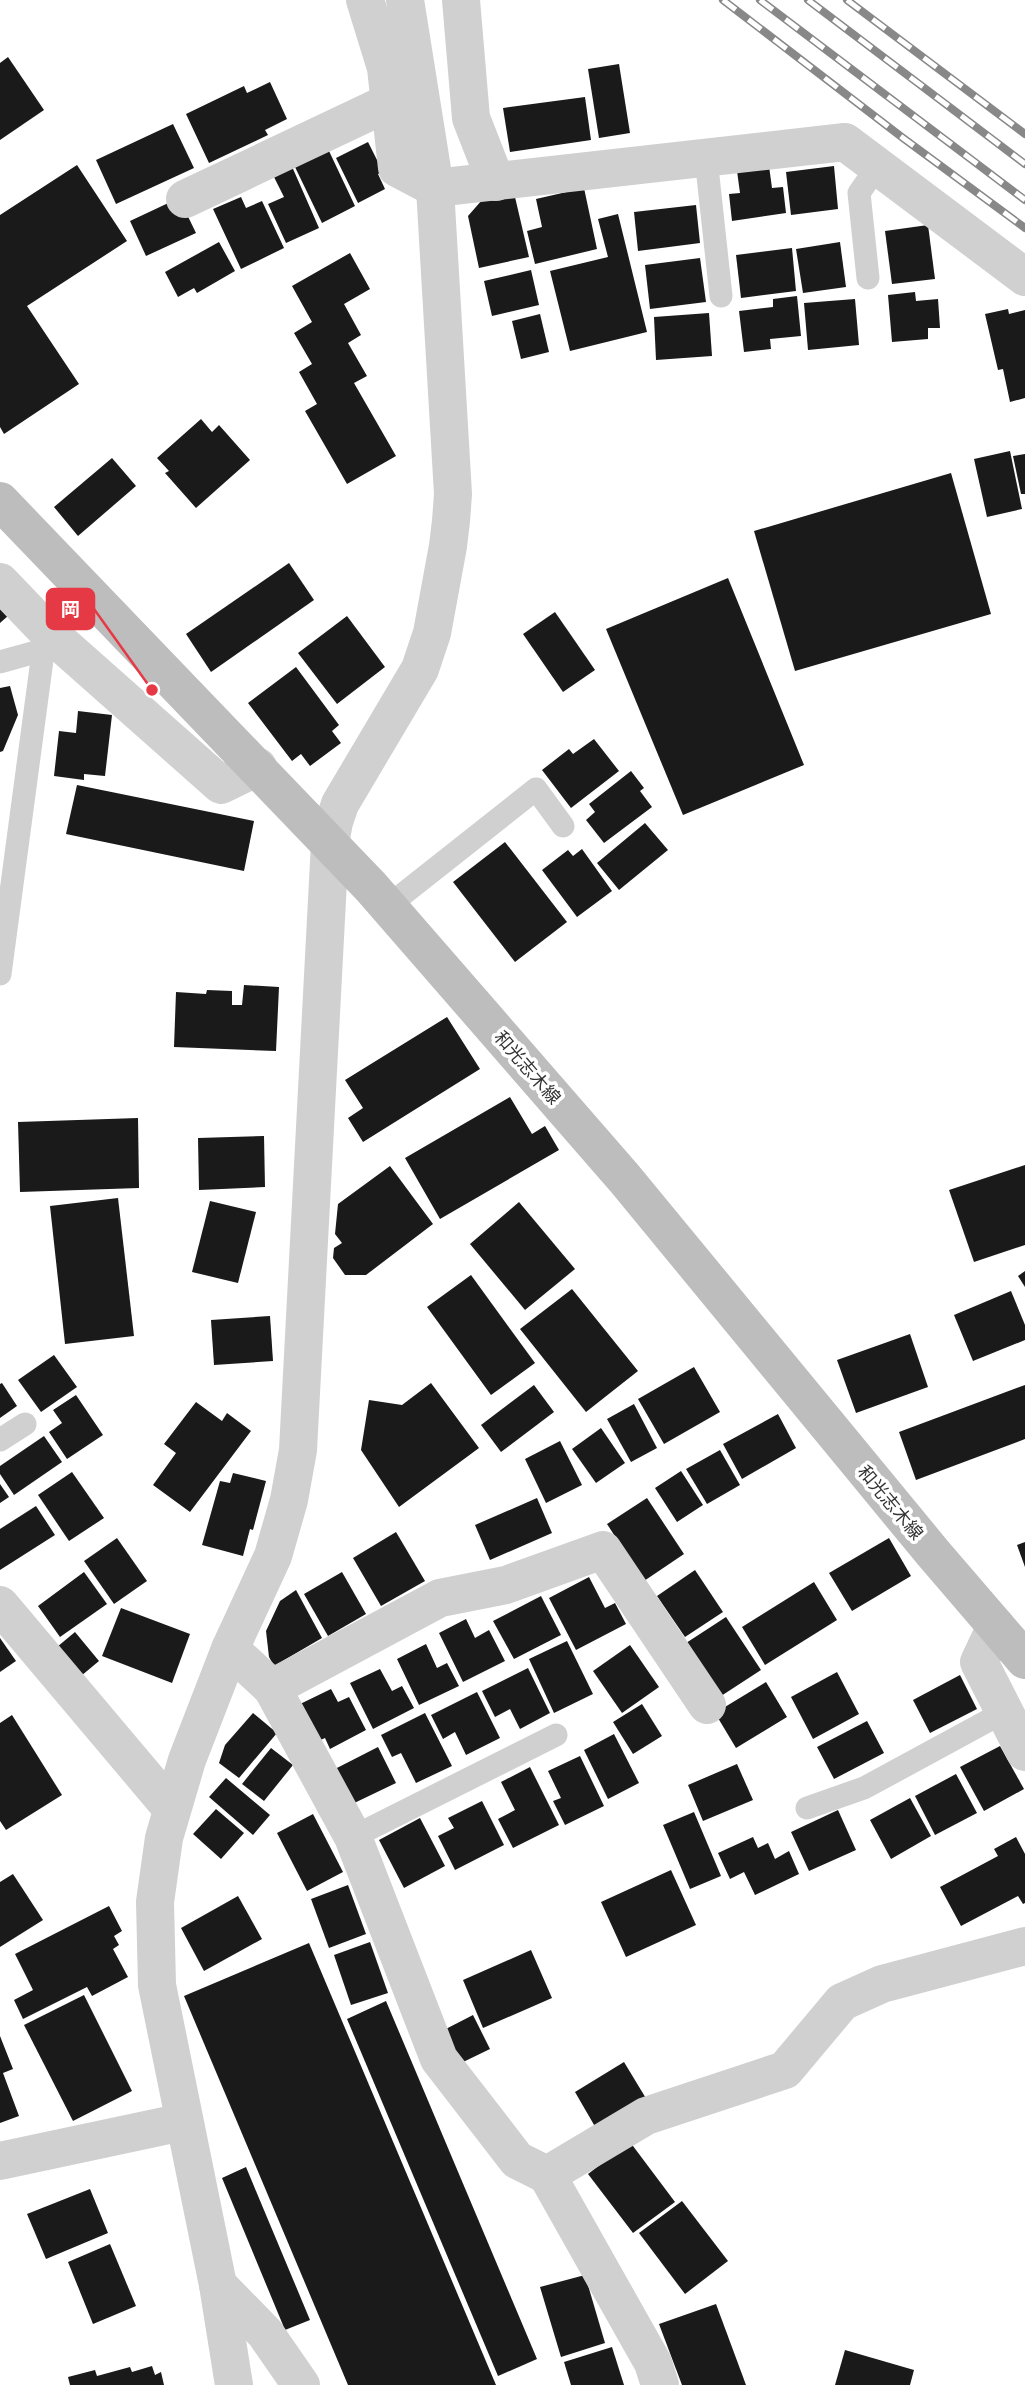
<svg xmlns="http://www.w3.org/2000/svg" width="1025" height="2385" viewBox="0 0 1025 2385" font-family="Lato,'Noto Sans JP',sans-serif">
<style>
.building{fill:#1a1a1a}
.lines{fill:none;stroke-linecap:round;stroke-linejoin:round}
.service{stroke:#d0d0d0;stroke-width:23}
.minor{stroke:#d0d0d0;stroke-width:38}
.tertiary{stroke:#d0d0d0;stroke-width:38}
.secondary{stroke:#bdbdbd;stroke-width:38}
.rail-casing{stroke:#888;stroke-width:8}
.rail{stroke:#fff;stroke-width:5;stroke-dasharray:16;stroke-linecap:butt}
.labels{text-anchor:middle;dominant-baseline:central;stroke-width:7;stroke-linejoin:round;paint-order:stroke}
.street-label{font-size:18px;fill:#333;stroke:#fff}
.leader{fill:none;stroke:#e63946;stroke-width:2.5}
.callout-dot{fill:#e63946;stroke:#fff;stroke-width:2.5}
.callout{fill:#e63946;stroke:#e63946;stroke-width:2.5}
.callout-label{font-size:19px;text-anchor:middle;font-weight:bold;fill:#fff}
</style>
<rect width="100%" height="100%" fill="#fff"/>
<g class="building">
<path d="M8 57 44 110 0 140V63Z"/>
<path d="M619 64 630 133 599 138 588 69Z"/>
<path d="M270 82 287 119 265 130 268 135 209 163 186 114 244 86 247 93Z"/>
<path d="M585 97 591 140 510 152 503 108Z"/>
<path d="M173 124 194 168 116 204 96 160Z"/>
<path d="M368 142 383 172 378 174 385 189 358 203 336 158Z"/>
<path d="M329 151 355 206 322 223 295 167Z"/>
<path d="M290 162 319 228 286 243 268 204 284 197 271 171Z"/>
<path d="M77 165 127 241 27 306 79 384 4 434 0 427V215Z"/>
<path d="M769 166 772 188 783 187 786 213 732 221 729 194 740 193 737 171Z"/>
<path d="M834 166 838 209 791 215 786 172Z"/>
<path d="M584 188 597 249 535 264 527 231 542 227 536 199Z"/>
<path d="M241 197 246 208 262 201 284 248 241 269 213 209Z"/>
<path d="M515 197 529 257 479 268 468 216 482 200Z"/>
<path d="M179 198 196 233 146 256 130 221Z"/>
<path d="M696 205 700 243 638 251 634 212Z"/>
<path d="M618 214 647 332 570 351 550 271 608 257 598 219Z"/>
<path d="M928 225 935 279 892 284 885 231Z"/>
<path d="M219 242 235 271 197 293 194 288 178 297 165 272Z"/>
<path d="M840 242 846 287 803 293 796 249Z"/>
<path d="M792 248 796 291 741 298 736 255Z"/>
<path d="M350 253 370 289 344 304 361 335 348 343 367 376 354 383 396 456 347 484 305 411 317 404 299 372 312 364 294 333 312 322 292 286Z"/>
<path d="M700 258 706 302 650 309 645 265Z"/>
<path d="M531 270 539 305 492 316 484 281Z"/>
<path d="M915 292 916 301 938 299 940 328H928V339L892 342 888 295Z"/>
<path d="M797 296 801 336 770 339 771 349 744 352 739 311 773 307V299Z"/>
<path d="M855 299 859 345 808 350 804 303Z"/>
<path d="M1008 309 1009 314 1025 310V398L1010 402 1003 369 998 370 985 314Z"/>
<path d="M709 313 712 356 656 360 654 317Z"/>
<path d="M540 314 549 352 521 359 512 321Z"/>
<path d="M201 419 212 432 219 425 250 460 196 508 165 473 169 471 157 458Z"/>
<path d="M1010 451 1022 509 987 517 974 459Z"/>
<path d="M1025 454V494H1021L1013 456Z"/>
<path d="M112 458 136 486 78 536 54 507Z"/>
<path d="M951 473 991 614 795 671 754 531Z"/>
<path d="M289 563 314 600 211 672 186 634Z"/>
<path d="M728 578 804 765 683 815 606 629Z"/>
<path d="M0 605 9 615 0 623Z"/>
<path d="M555 612 595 670 563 692 523 634Z"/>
<path d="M347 616 385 667 337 704 298 653Z"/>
<path d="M296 667 339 725 332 731 341 743 310 766 301 754 292 761 248 703Z"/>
<path d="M10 686 18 715 3 751 0 752V688Z"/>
<path d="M78 711 112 715 105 776 84 774V780L54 776 59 731 76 733Z"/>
<path d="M594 739 619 771 571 808 542 770 569 749 573 754Z"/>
<path d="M631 771 644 788 640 791 652 807 604 843 586 820 595 812 589 804Z"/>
<path d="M77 785 254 821 244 871 66 834Z"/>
<path d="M645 823 668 850 619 890 597 863Z"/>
<path d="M505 842 567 922 515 962 453 882Z"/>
<path d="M582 849 612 891 577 917 542 870 568 850 573 856Z"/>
<path d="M244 985 279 987 276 1051 174 1047 176 992 206 994 207 990 232 991V1005H242Z"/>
<path d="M447 1017 480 1069 363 1142 348 1118 363 1108 345 1080Z"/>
<path d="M510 1097 532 1134 545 1126 559 1150 440 1219 405 1158Z"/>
<path d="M138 1118 139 1188 20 1192 18 1122Z"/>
<path d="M264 1136 265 1187 199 1190 198 1138Z"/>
<path d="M1025 1165V1245L974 1262 949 1190Z"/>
<path d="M390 1166 433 1224 366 1275H345L333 1258 334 1248 342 1243 335 1234 338 1204Z"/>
<path d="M118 1198 134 1336 65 1344 50 1206Z"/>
<path d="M210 1201 256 1212 238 1283 192 1272Z"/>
<path d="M519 1202 575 1269 525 1310 470 1244Z"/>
<path d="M1025 1271V1287L1018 1276Z"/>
<path d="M471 1275 535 1363 491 1395 427 1307Z"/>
<path d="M572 1289 638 1371 586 1412 520 1329Z"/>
<path d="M1011 1291 1025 1325V1340L973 1361 954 1315Z"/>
<path d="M270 1316 273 1361 214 1365 211 1320Z"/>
<path d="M910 1334 928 1387 856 1413 837 1360Z"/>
<path d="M54 1355 77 1387 41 1412 18 1380Z"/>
<path d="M694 1367 720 1412 664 1444 638 1399Z"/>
<path d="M2 1383 17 1406 0 1418V1384Z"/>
<path d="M431 1383 479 1448 399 1507 361 1450 369 1400 402 1405Z"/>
<path d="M534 1385 554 1412 501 1452 481 1425Z"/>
<path d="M1025 1385V1439L916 1480 899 1432Z"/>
<path d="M76 1395 103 1435 67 1459 49 1432 62 1423 53 1410Z"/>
<path d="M196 1402 222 1421 227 1413 251 1431 190 1512 153 1485 176 1453 164 1444Z"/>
<path d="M634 1404 657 1448 631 1462 607 1419Z"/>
<path d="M778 1414 796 1448 742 1479 723 1444Z"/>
<path d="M601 1428 625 1463 596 1483 572 1449Z"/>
<path d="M44 1436 62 1462 14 1495 0 1474V1466Z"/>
<path d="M560 1441 582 1485 546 1503 525 1459Z"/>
<path d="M720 1450 740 1485 707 1504 686 1469Z"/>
<path d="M681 1471 703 1505 677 1522 655 1488Z"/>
<path d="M72 1472 104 1518 69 1541 38 1495Z"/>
<path d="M233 1473 266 1481 253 1530 250 1529 243 1556 202 1545 220 1481 230 1483Z"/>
<path d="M0 1484 9 1497 0 1503Z"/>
<path d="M537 1498 552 1533 490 1560 475 1525Z"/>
<path d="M647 1498 684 1554 644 1581 607 1524Z"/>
<path d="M36 1506 55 1535 0 1570V1529Z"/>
<path d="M396 1532 425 1581 381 1606 353 1558Z"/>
<path d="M117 1538 147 1581 114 1604 84 1561Z"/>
<path d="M889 1538 911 1576 852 1611 829 1573Z"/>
<path d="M1025 1542V1567L1017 1545Z"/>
<path d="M695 1570 723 1612 685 1637 657 1596Z"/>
<path d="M84 1572 107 1604 60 1637 38 1606Z"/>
<path d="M342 1572 366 1614 328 1636 304 1594Z"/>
<path d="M589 1577 605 1608 615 1603 626 1624 576 1650 549 1598Z"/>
<path d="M814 1582 837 1620 765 1665 742 1627Z"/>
<path d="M296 1590 322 1638 274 1666 269 1657 266 1631 280 1601Z"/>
<path d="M541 1596 561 1635 514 1659 493 1621Z"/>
<path d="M121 1608 190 1634 172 1683 102 1656Z"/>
<path d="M726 1617 761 1670 718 1698 683 1645Z"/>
<path d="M466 1619 475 1638 489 1630 505 1661 463 1682 439 1633Z"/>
<path d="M75 1632 99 1661 81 1676 57 1647Z"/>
<path d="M0 1638 16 1661 0 1672Z"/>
<path d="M567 1641 593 1694 554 1713 529 1659Z"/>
<path d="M426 1644 437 1668 447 1663 459 1686 419 1705 397 1659Z"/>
<path d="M630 1645 659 1687 622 1713 593 1671Z"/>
<path d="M528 1668 550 1713 520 1729 510 1709 495 1717 482 1691Z"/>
<path d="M380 1669 392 1691 402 1686 414 1708 373 1729 350 1683Z"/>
<path d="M837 1672 859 1714 813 1739 791 1697Z"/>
<path d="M960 1675 977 1709 930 1733 913 1700Z"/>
<path d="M766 1682 787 1717 736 1748 715 1713Z"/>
<path d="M331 1689 338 1702 349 1697 366 1730 330 1749 325 1738 314 1743 296 1706Z"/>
<path d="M477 1692 500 1738 466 1755 455 1732 443 1739 431 1715Z"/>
<path d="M642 1704 662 1736 633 1754 613 1722Z"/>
<path d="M253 1713 277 1733 239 1778 219 1763 225 1745Z"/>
<path d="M425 1713 452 1766 416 1783 401 1753 392 1757 381 1735Z"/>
<path d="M12 1715 62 1795 6 1830 0 1821V1723Z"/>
<path d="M867 1721 884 1753 834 1779 817 1747Z"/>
<path d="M614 1734 639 1783 608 1799 584 1750Z"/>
<path d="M1000 1746 1024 1789 984 1811 960 1767Z"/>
<path d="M378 1747 396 1783 348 1806 331 1771Z"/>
<path d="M271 1748 293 1765 264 1801 242 1784Z"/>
<path d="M580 1756 604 1806 565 1825 553 1801 561 1798 548 1771Z"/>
<path d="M737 1764 753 1800 703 1821 688 1785Z"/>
<path d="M530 1767 559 1825 513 1848 498 1819 515 1810 501 1782Z"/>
<path d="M956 1774 977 1813 935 1835 915 1796Z"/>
<path d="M226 1778 270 1815 253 1835 209 1797Z"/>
<path d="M910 1798 931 1836 891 1859 870 1820Z"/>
<path d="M482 1801 504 1845 455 1870 438 1836 454 1828 448 1818Z"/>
<path d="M216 1809 244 1833 221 1859 193 1834Z"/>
<path d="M838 1810 856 1850 809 1871 791 1832Z"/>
<path d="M694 1812 721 1876 690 1889 663 1825Z"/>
<path d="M313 1814 343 1872 307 1891 277 1833Z"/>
<path d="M420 1818 445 1866 404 1888 379 1840Z"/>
<path d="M753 1837 758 1848 768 1843 775 1859 789 1851 799 1874 755 1895 744 1872 730 1879 718 1853Z"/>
<path d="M1016 1837 1025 1854V1903L1023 1904 1018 1896 961 1926 940 1887 998 1856 994 1849Z"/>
<path d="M671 1870 696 1925 626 1957 601 1902Z"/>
<path d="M13 1874 43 1920 0 1947V1882Z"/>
<path d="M348 1885 366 1934 329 1948 311 1899Z"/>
<path d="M238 1896 262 1939 204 1971 181 1928Z"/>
<path d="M109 1906 122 1931 114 1936 119 1945 113 1949 128 1977 92 1996 87 1987 23 2019 14 2000 33 1990 15 1954Z"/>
<path d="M370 1942 388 1993 351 2005 334 1955Z"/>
<path d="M309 1943 496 2385H348L184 1996Z"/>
<path d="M531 1950 552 1998 483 2028 463 1980Z"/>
<path d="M84 1995 132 2091 73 2121 24 2025Z"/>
<path d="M386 2001 537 2359 498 2376 347 2019Z"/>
<path d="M473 2015 490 2049 457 2065 440 2032Z"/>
<path d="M0 2036 13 2069 3 2073 19 2116 0 2123Z"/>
<path d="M624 2062 647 2100 597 2130 575 2092Z"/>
<path d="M630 2142 675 2202 633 2233 588 2174Z"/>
<path d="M246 2167 310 2320 285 2330 222 2178Z"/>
<path d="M90 2189 108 2233 46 2259 27 2214Z"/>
<path d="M682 2201 728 2261 685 2294 639 2233Z"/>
<path d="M110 2244 136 2306 93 2324 68 2262Z"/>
<path d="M585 2275 605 2343 561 2357 540 2287Z"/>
<path d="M716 2304 746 2385H682L659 2324Z"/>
<path d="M612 2347 624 2385H571L564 2362Z"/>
<path d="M845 2350 914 2370 910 2385H835Z"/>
<path d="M152 2366 155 2375 161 2372 164 2385H70L68 2377 95 2370 97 2376 130 2367 132 2372Z"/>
</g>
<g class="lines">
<g class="service">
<path d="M706 158 721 296"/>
<path d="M868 278 859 193 877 167"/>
<path d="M0 662 43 650"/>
<path d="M388 906 536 789 563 826"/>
<path d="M0 974 46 630"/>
<path d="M0 1440 25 1424"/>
<path d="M807 1808 864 1788 1004 1712"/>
<path d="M353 1837 556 1735"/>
</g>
<g class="minor">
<path d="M365 0 386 68 397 168 435 188 845 142 1025 277"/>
<path d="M461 0 471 118 496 182"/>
<path d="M185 199 390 102"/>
<path d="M0 582 46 630 221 785 258 767"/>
<path d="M0 1605 172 1809"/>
<path d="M996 1626 979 1662 1025 1752"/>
<path d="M230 1649 272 1688 353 1837 439 2059 517 2160 547 2175 653 2363 660 2385"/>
<path d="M272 1688 440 1598 506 1585 603 1550 707 1705"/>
<path d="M547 2175 646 2116 785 2070 842 2002 882 1984 1025 1946"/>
<path d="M218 2285 265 2333 301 2385"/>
</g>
<g class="tertiary">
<path d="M0 2161 183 2122"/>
<path d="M234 2385 218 2285 157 1985 155 1902 164 1838 187 1760 230 1649 273 1556 289 1500 298 1450 330 843 334 822 340 804 420 669 432 633 448 546 451 521 453 494 435 188 405 0"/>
</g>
<path class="secondary" d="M0 501 371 887 625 1179 933 1553 1025 1660"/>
<g class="rail-casing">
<g id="rail">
<path d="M723 0 903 138 1025 228"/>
<path d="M760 0 1025 200"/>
<path d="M808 0 1025 164"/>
<path d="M847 0 1025 134"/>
</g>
</g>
<use href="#rail" class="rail"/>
</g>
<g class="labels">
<g class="street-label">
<text transform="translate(528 1067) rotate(49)">和光志木線</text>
<text transform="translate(891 1502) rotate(50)">和光志木線</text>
</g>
</g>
<path class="leader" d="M152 690L94 609"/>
<circle class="callout-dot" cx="152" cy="690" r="7"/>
<rect class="callout" x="47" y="589" width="47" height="40" rx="7"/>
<g class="callout-label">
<text x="70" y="616">岡</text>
</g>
</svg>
